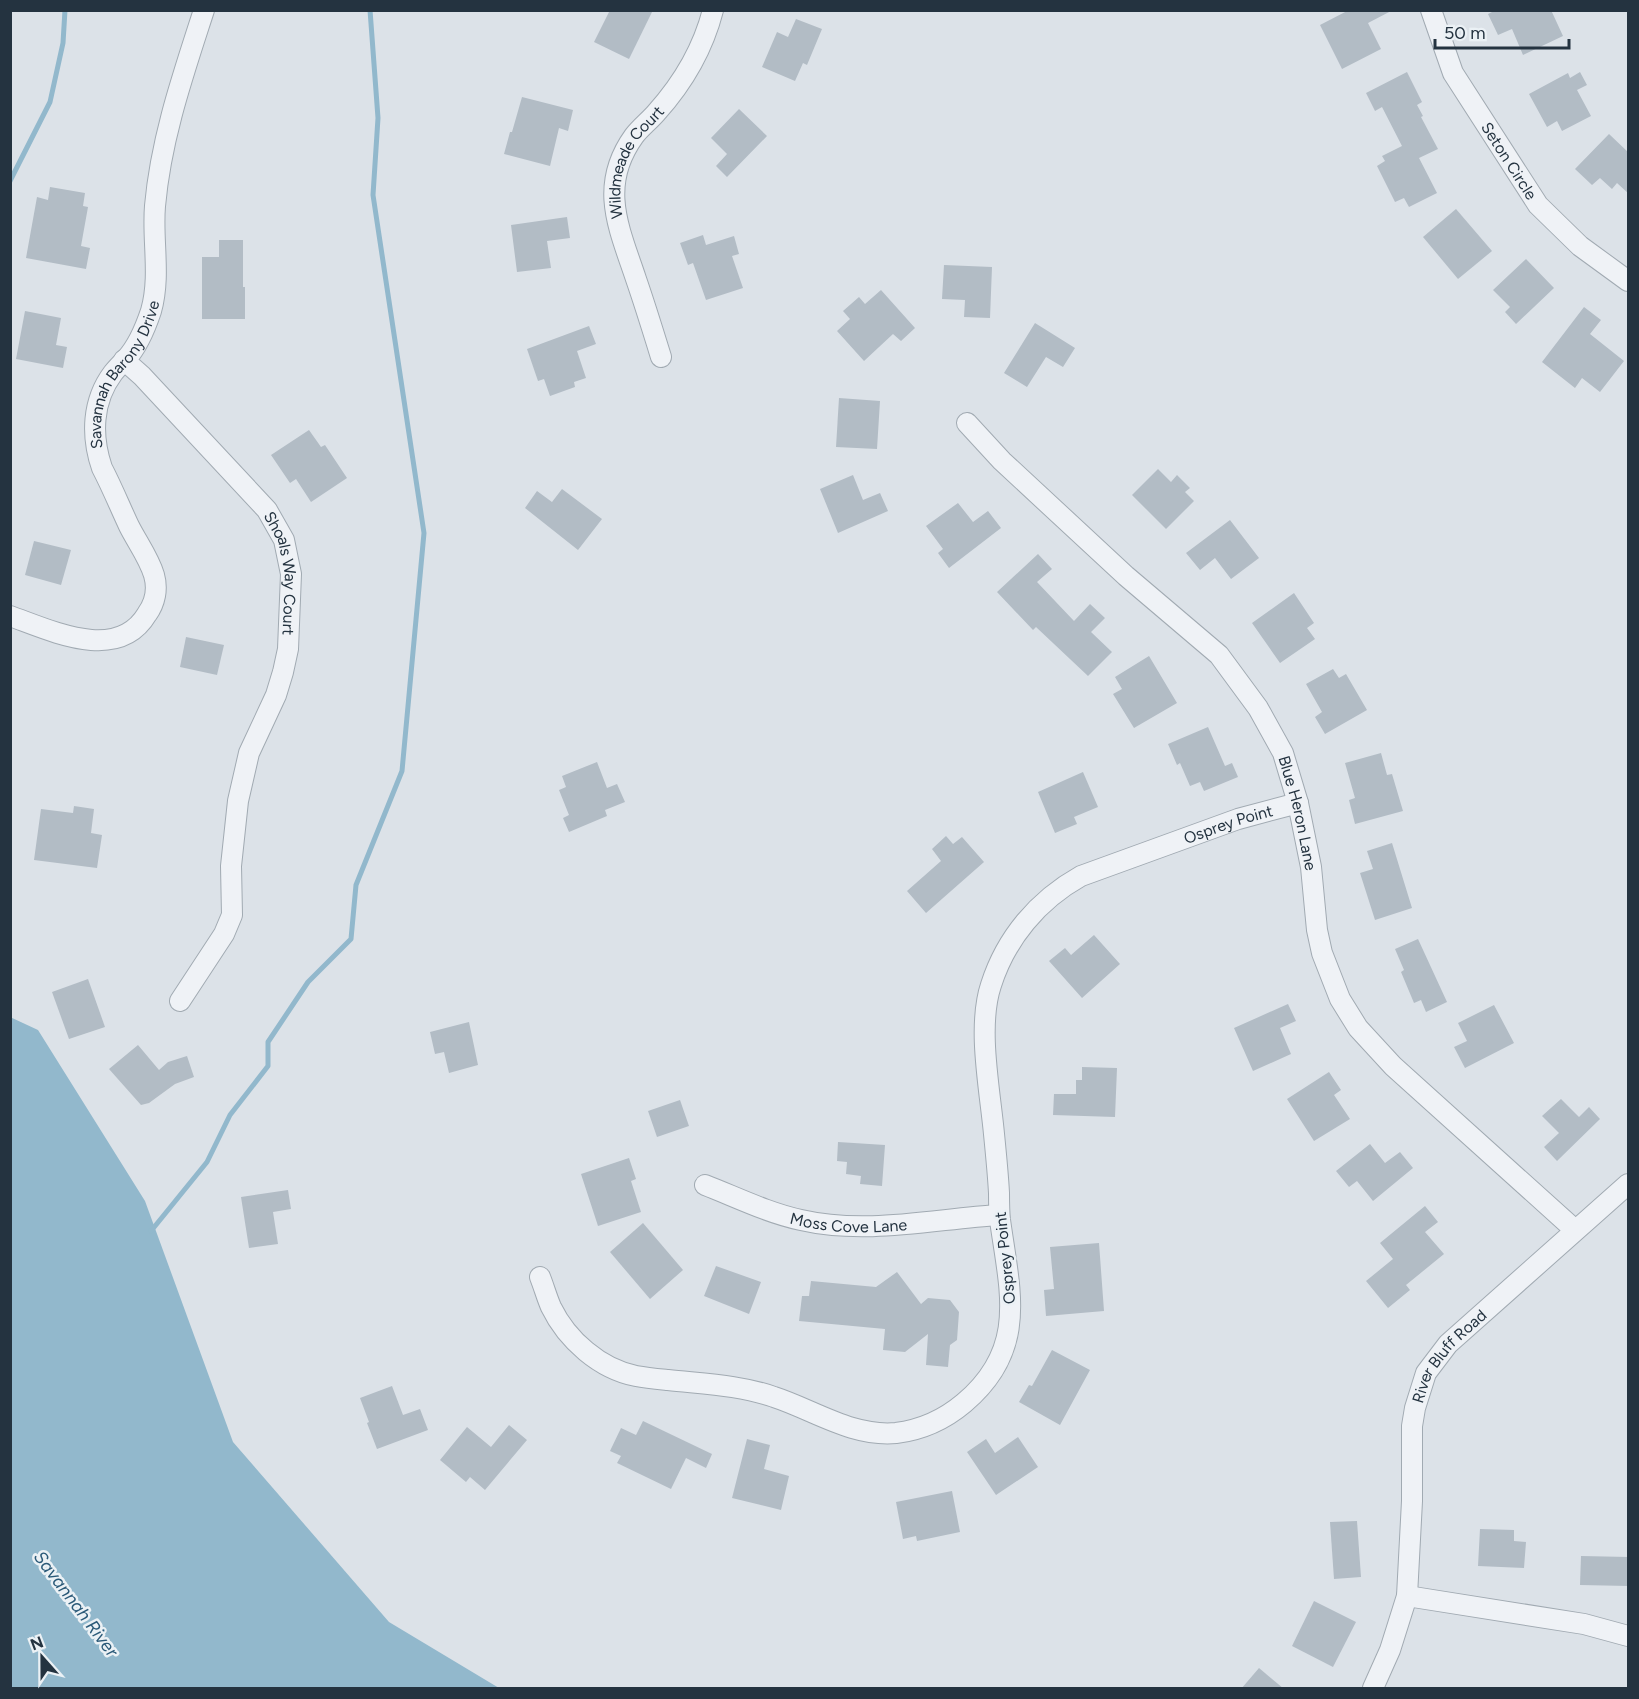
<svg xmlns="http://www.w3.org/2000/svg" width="1639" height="1699" viewBox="0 0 1639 1699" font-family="Figtree,sans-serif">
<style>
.water{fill:#92b8cc}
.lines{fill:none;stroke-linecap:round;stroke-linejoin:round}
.stream{stroke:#92b8cc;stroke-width:5}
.building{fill:#b2bcc5}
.minor-casing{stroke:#a1aab2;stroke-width:22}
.minor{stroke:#eff2f6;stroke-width:20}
.labels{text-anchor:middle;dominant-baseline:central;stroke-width:5;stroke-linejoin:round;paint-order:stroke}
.street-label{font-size:16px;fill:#243340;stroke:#ebf1f5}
.water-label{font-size:18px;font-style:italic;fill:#2a5978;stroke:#ebf1f5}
</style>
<rect width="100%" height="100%" fill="#dce2e8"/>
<path class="water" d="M10 1017 38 1030 145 1201 233 1442 389 1622 499 1688H11Z"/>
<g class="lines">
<g class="stream">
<path d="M10 181 50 102 63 43 65 10"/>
<path d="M151 1231 207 1162 230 1115 268 1066V1042L308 982 351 939 356 885 402 771 424 533 373 195 378 118 370 10"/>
</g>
</g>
<g class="building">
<path d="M610 10H653L629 59 594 42Z"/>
<path d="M1349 10H1393L1368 23 1381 49 1342 69 1320 25Z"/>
<path d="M1496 10H1551L1563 36 1523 55 1512 29 1498 35 1488 14Z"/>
<path d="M796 19 822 29 807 65 803 63 795 81 762 67 777 32 788 37Z"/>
<path d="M1407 72 1422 102 1417 105 1423 116 1421 117 1438 149 1419 158 1437 193 1409 207 1404 198 1395 202 1377 166 1385 161 1382 156 1402 146 1382 107 1375 111 1366 93Z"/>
<path d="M1580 72 1587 85 1577 90 1591 116 1562 131 1557 121 1547 127 1529 94 1568 73 1570 78Z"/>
<path d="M522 97 573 110 568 131 559 128 550 166 504 154 510 132H512Z"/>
<path d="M739 109 767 136 727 177 716 166 727 154 711 138Z"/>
<path d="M1609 134 1629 153V194L1617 183 1612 189 1600 178 1592 185 1575 169Z"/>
<path d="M50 187 85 193 83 206 88 207 81 246 90 248 86 269 26 258 37 197 48 200Z"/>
<path d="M1456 209 1492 251 1458 279 1423 237Z"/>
<path d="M567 217 570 238 547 241 551 268 517 272 511 225Z"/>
<path d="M703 235 706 245 734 236 739 254 732 256 743 288 706 300 693 263 688 265 680 243Z"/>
<path d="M219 240H243V287H245V319H202V257H219Z"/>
<path d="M1526 259 1554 288 1516 324 1505 312 1510 307 1493 290Z"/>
<path d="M944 265 992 267 990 318 964 317 965 300 942 299Z"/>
<path d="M881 290 915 328 901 341 893 334 864 361 837 331 850 319 843 311 859 297 865 304Z"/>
<path d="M1584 307 1601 320 1590 334 1624 361 1600 392 1582 378 1575 388 1542 362Z"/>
<path d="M25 311 61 318 56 345 67 347 63 368 16 359Z"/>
<path d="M1035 323 1075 348 1063 367 1046 357 1027 387 1004 373Z"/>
<path d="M589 326 596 344 577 351 586 378 574 382 575 387 550 396 544 379 538 381 527 349Z"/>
<path d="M839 398 880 401 877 449 836 447Z"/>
<path d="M309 430 321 447 325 445 347 478 311 502 296 479 290 483 271 455Z"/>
<path d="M1158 469 1171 482 1177 475 1190 488 1185 492 1194 501 1166 529 1132 495Z"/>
<path d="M853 475 863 500 880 493 888 511 838 533 820 489Z"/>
<path d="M562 489 602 519 578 550 525 508 537 491 552 502Z"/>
<path d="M958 503 973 522 988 511 1001 528 949 568 938 553 943 549 926 526Z"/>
<path d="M1230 520 1259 558 1231 579 1215 558 1200 570 1186 553Z"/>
<path d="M34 541 71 550 61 585 25 575Z"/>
<path d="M1038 554 1052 569 1037 582 1074 621 1090 604 1105 618 1091 632 1112 652 1088 676 1036 627 1033 630 997 592Z"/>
<path d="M1294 593 1314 623 1307 628 1315 639 1280 663 1252 623Z"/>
<path d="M186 637 224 645 217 675 180 667Z"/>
<path d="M1149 656 1177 703 1134 728 1113 694 1122 689 1115 677Z"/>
<path d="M1333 669 1339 678 1346 674 1367 710 1325 734 1315 717 1322 712 1306 684Z"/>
<path d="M1208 727 1225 766 1232 763 1238 777 1204 791 1200 782 1190 786 1180 763 1177 765 1168 744Z"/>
<path d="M1381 753 1387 775 1392 774 1403 811 1355 824 1349 800 1355 798 1345 763Z"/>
<path d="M597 762 607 788 617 784 625 802 605 810 607 816 569 832 563 818 569 815 559 790 566 787 562 776Z"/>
<path d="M1083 772 1098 807 1074 817 1077 824 1055 833 1038 792Z"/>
<path d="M74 806 94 809 91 833 102 835 97 868 34 860 41 809 73 813Z"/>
<path d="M946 836 953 844 962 837 984 862 926 913 907 891 941 861 932 849Z"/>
<path d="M1392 843 1412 908 1375 920 1360 873 1373 869 1367 851Z"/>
<path d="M1094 935 1120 964 1082 998 1049 961 1065 948 1071 955Z"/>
<path d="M1418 939 1447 1002 1426 1012 1421 1000 1414 1003 1401 972 1404 970 1395 949Z"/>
<path d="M88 979 105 1027 69 1039 52 992Z"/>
<path d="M1288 1004 1296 1021 1280 1028 1291 1054 1253 1071 1234 1028Z"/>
<path d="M1494 1005 1514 1043 1465 1068 1454 1047 1467 1041 1458 1023Z"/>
<path d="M469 1022 478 1065 449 1073 444 1052 435 1054 430 1032Z"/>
<path d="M138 1045 159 1070 168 1062 187 1056 194 1077 175 1084 149 1103 141 1105 109 1069Z"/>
<path d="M1082 1067 1117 1068 1115 1117 1053 1115 1054 1094H1076V1080H1082Z"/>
<path d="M1329 1072 1341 1090 1334 1095 1350 1119 1314 1141 1287 1099Z"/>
<path d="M1561 1099 1579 1117 1589 1107 1600 1119 1557 1161 1544 1147 1559 1133 1542 1116Z"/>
<path d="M680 1100 689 1126 657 1137 648 1111Z"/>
<path d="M838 1142 885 1145 882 1186 860 1184 861 1176 846 1174 847 1162 837 1161Z"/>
<path d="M1370 1144 1385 1163 1400 1152 1413 1168 1373 1201 1357 1181 1349 1187 1336 1171Z"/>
<path d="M629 1158 636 1179 631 1181 641 1212 598 1226 581 1174Z"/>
<path d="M288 1190 291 1209 273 1212 278 1244 249 1248 241 1197Z"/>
<path d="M1425 1206 1438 1222 1425 1232 1444 1254 1406 1285 1410 1290 1388 1308 1366 1281 1393 1259 1380 1243Z"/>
<path d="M643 1223 683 1270 650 1299 610 1252Z"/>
<path d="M1099 1243 1104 1311 1046 1316 1044 1290 1054 1289 1050 1247Z"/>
<path d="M716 1266 761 1282 749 1314 704 1296Z"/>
<path d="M897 1272 921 1304 928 1298 950 1300 959 1312 957 1340 950 1345 948 1367 926 1365 928 1334 905 1352 883 1350 885 1329 799 1321 802 1296H809L811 1281 876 1287Z"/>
<path d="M1052 1350 1090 1370 1060 1425 1019 1402 1029 1385 1032 1386Z"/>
<path d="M392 1386 403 1415 420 1409 428 1430 377 1449 367 1423 369 1422 360 1398Z"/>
<path d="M643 1421 712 1454 706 1468 686 1458 671 1489 617 1463 621 1456 610 1451 621 1428 636 1435Z"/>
<path d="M509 1425 527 1440 485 1490 470 1477 466 1482 440 1460 467 1427 491 1447Z"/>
<path d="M1018 1437 1038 1467 996 1495 967 1452 986 1439 995 1453Z"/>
<path d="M747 1439 770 1445 764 1469 789 1476 781 1510 732 1498Z"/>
<path d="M952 1491 960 1532 917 1541 916 1536 903 1539 896 1502Z"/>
<path d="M1357 1521 1361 1577 1334 1579 1330 1522Z"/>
<path d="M1480 1529 1514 1530V1541L1526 1542 1524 1568 1478 1566Z"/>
<path d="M1581 1556 1629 1557V1586L1580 1585Z"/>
<path d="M1314 1601 1356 1622 1333 1667 1292 1646Z"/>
<path d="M1259 1668 1284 1689H1241Z"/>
</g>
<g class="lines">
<g class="minor-casing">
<g id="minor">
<path id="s1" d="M1431 10 1453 73 1538 205 1580 246 1628 281"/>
<path id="s2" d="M661 357C653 331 645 305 636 279 619 228 598 186 634 136 640 128 649 121 656 113 683 83 703 49 713 10"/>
<path id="s3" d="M124 360 142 376 267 510 284 540 291 574 288 649 283 672 276 695 249 753 238 801 231 866 232 915 224 934 180 1001"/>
<path id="s4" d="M967 423 1002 461 1126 576 1219 655 1258 708 1283 753 1298 803 1311 867 1317 930 1322 953 1340 999 1358 1028 1393 1066 1575 1230"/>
<path id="s5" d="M10 616C52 631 118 663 147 614 155 603 158 589 154 575 149 558 137 542 129 526 120 507 112 487 102 468 91 436 92 401 113 373 117 368 121 364 126 359 137 347 146 326 151 311 161 276 152 240 155 206 161 138 183 75 204 10"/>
<path id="s6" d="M705 1185C736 1197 768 1213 801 1220 866 1235 934 1219 999 1215"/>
<path id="s7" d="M540 1277C544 1287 547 1298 551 1307 567 1340 600 1369 636 1376 647 1378 658 1379 668 1380 704 1384 740 1385 774 1397 814 1410 852 1437 896 1433 921 1430 945 1419 964 1403 1028 1349 1010 1292 1000 1220 999 1211 999 1202 999 1193 998 1174 996 1154 994 1134 990 1090 977 1027 991 985 1006 938 1038 900 1081 876L1238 819 1298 803"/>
<path d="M1407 1596 1584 1624 1628 1636"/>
<path id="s8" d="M1373 1688 1390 1650 1407 1596 1412 1501V1426L1415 1408 1426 1373 1448 1344 1628 1184"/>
</g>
</g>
<use href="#minor" class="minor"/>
</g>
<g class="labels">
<g class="street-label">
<text stroke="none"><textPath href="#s1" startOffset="171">Seton Circle</textPath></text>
<text stroke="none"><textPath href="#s2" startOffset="208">Wildmeade Court</textPath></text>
<text stroke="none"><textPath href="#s5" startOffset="412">Savannah Barony Drive</textPath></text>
<text stroke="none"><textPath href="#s3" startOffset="274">Shoals Way Court</textPath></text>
<text stroke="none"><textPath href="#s4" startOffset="522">Blue Heron Lane</textPath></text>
<text stroke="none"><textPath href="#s7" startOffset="1224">Osprey Point</textPath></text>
<text stroke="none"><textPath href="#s6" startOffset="150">Moss Cove Lane</textPath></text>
<text transform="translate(1005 1258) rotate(-96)">Osprey Point</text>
<text stroke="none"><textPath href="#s8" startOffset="350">River Bluff Road</textPath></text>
</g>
<g class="water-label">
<text transform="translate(76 1604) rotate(53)">Savannah River</text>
</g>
</g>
<rect width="1639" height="1699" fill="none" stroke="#243340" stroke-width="24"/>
<g transform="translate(42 1657) rotate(339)" stroke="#ebf1f5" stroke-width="4.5" paint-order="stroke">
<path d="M0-4.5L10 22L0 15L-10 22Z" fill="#243340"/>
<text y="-9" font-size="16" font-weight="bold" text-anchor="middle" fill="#243340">N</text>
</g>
<path d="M1435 39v9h134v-9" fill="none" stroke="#243340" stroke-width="3"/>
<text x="1444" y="39" font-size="18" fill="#243340" stroke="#ebf1f5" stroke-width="4.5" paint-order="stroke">50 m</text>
</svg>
